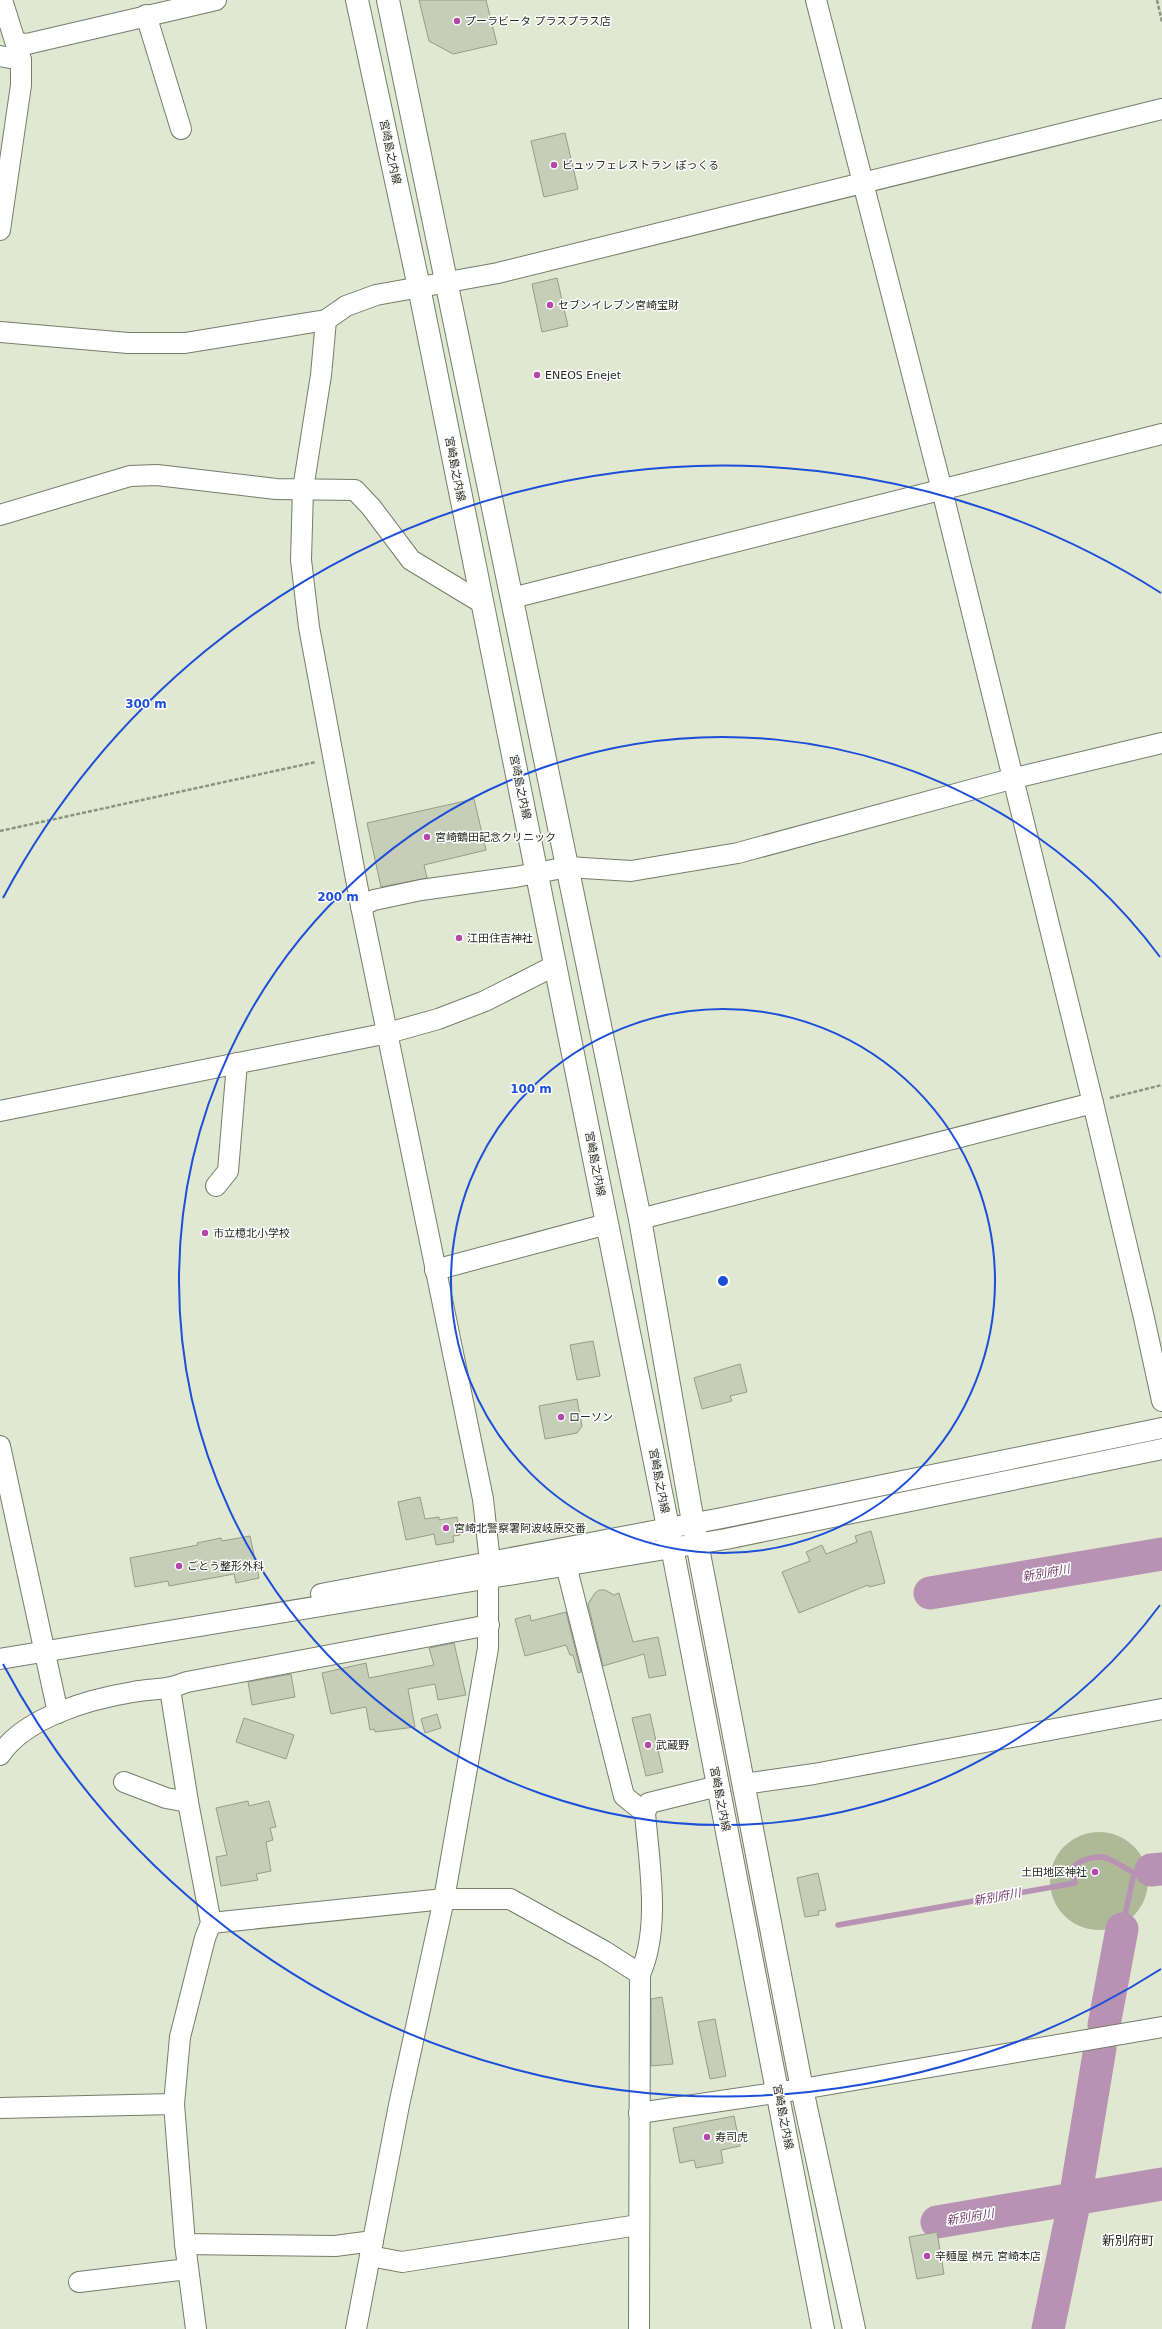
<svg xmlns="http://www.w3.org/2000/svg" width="1162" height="2329" viewBox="0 0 1162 2329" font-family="'DejaVu Sans','Noto Sans JP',sans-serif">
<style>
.green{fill:#aeb998}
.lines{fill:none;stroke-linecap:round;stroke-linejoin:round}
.stream{stroke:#b892b2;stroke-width:5.5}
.river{stroke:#b892b2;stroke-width:33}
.building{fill:#c7ceb8;stroke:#959c87}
.minor-casing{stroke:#757c68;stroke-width:22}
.major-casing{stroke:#757c68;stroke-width:24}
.path{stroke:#8c9182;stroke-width:2.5;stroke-dasharray:4 2;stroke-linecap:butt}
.minor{stroke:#fff;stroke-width:20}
.major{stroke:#fff;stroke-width:22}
.ring{fill:none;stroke:#1d4ed8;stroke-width:2}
.poi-dot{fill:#b348a8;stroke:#fff;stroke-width:1.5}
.labels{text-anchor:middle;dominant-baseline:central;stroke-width:3;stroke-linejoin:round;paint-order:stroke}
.poi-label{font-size:11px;fill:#272a22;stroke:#fff;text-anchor:start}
.street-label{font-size:11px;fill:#272a22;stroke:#fff}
.water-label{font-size:12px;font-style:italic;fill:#6f3d69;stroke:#fff}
.quarter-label{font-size:13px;fill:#272a22;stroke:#fff}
.centre{fill:#1d4ed8;stroke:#fff;stroke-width:2}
.ring-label{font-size:12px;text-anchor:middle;font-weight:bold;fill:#1d4ed8;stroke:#fff;stroke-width:3;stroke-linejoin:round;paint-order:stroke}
</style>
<rect width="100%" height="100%" fill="#e1e8d2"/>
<circle class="green" cx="1099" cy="1881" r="49"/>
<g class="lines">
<g class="stream">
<path d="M838 1925 1075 1883C1074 1879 1072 1874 1073 1870 1074 1860 1098 1855 1106 1858 1115 1861 1125 1868 1134 1873"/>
<path d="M1122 1929 1134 1873 1151 1870"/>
</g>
<g class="river">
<path d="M930 1593 1162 1554"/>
<path d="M1151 1870 1162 1869"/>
<path d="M1104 2025 1122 1929"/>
<path d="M937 2222 1162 2184"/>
<path d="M1048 2329 1075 2199 1100 2048"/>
</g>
</g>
<g class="building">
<path d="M419 0H486L497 44 453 54 429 41Z"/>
<path d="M565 133 578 189 544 197 531 141Z"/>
<path d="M557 278 568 326 542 332 532 284Z"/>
<path d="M474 799 486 850 424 865 427 878 381 887 367 823Z"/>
<path d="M593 1341 600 1376 577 1380 570 1345Z"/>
<path d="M740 1364 747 1392 730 1396 732 1401 702 1409 694 1378Z"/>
<path d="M577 1399 582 1426 577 1433 545 1439 539 1406Z"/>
<path d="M420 1497 425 1519 439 1517V1520L457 1517 460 1535 453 1536 454 1542 436 1545 434 1534 406 1540 398 1502Z"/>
<path d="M871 1531 885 1583 869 1587 868 1585 799 1613 782 1572 810 1561 806 1552 822 1545 826 1554 857 1542 855 1536Z"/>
<path d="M250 1536 259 1578 236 1583 234 1574 169 1586 168 1581 135 1587 130 1558 198 1545 197 1543 221 1538 222 1541Z"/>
<path d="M599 1590H605L614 1595 619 1593 633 1642 658 1637 666 1675 649 1678 644 1654 603 1666 588 1604 595 1593Z"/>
<path d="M566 1612 581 1672 578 1673 573 1655H570L566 1645 525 1656 515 1619 530 1615 531 1621Z"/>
<path d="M454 1643 466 1695 438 1700 435 1684 408 1689 415 1727 375 1732 374 1729 370 1730 366 1707 331 1714 322 1673 366 1663 369 1678 434 1665 429 1648Z"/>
<path d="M291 1674 295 1697 252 1705 248 1682Z"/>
<path d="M437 1714 441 1728 425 1733 421 1719Z"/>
<path d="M650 1714 663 1772 646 1776 632 1718Z"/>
<path d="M244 1718 294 1735 286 1759 236 1742Z"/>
<path d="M248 1801 249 1806 269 1801 276 1827 270 1828 273 1840 266 1842 271 1871 256 1874 258 1880 221 1886 216 1857 227 1855 216 1808Z"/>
<path d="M818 1873 826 1910 818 1911 819 1915 805 1917 797 1878Z"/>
<path d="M662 1997 673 2064 651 2066V1999Z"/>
<path d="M715 2019 726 2076 710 2079 698 2022Z"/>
<path d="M734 2116 740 2146 721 2150 723 2163 696 2168 694 2160 680 2163 673 2128Z"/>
<path d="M937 2232 944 2274 917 2279 909 2237Z"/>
</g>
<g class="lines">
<g class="minor-casing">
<g id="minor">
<path d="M816 0 942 490 1093 1103 1144 1318 1162 1401"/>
<path d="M146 15 181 129"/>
<path d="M17 43 27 44 216 0"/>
<path d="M0 56 21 60"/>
<path d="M0 230 21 85V60L2 0"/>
<path d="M0 332 128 343H185L326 320"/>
<path d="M0 515 130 476 157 475 276 489 355 490 371 507 411 560 482 603"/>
<path d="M512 598 1162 434"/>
<path d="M361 906 374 900 421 890 515 877 568 867 631 871 738 853 1011 779 1162 743"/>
<path d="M0 1111 388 1033 438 1019 485 1001 556 965"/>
<path d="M216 1186 228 1171 237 1063"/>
<path d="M640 1219 1093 1103"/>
<path d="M435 1270 607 1224"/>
<path d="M0 1446 58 1713"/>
<path d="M566 1565 624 1796 645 1813"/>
<path d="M321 1594 722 1518 1162 1428"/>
<path d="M0 1659 726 1539 1162 1449"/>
<path d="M170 1689 188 1802 211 1923 205 1938 180 2037 174 2104 185 2244 196 2329"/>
<path d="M0 1755C25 1717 90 1699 133 1692 155 1688 165 1691 187 1682L489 1625"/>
<path d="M124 1782 166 1798 188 1802"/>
<path d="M744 1784 814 1774 1162 1709"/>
<path d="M211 1923 444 1899H510L604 1951 640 1974 639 2329"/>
<path d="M640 1974C661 1928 649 1862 645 1813L649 1803 718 1786"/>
<path d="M0 2108 174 2104"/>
<path d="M639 2113 802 2089 1162 2027"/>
<path d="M185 2244 335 2246 373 2241"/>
<path d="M370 2256 402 2262 638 2225"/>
<path d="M79 2282 188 2269"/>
<path d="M356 2329 399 2105 444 1899 488 1648V1579L490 1562 483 1499 361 906 309 627 301 560 303 489 321 375 326 320 346 306 376 295 498 273 1162 109"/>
</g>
</g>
<g class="major-casing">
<g id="major">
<path d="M357 0 419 287 672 1547 823 2329"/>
<path d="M388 0 640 1219 693 1522 802 2089 854 2329"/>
</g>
</g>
<g class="path">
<path d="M1157 0 1162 22"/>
<path d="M0 831 316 762"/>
<path d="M1110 1098 1162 1085"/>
</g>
<use href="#minor" class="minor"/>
<use href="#major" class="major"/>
</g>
<g class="ring">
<circle cx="723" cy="1281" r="272"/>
<path d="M1160 1605A544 544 0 1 1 1160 957"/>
<path d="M1161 1969A816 816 0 0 1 3 1664M3 898A816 816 0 0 1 1161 593"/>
</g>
<g class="poi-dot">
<circle cx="457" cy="21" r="4"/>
<circle cx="554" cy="165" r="4"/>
<circle cx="550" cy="305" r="4"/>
<circle cx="537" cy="375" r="4"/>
<circle cx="427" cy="837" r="4"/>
<circle cx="459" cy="938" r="4"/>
<circle cx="205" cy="1233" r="4"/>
<circle cx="561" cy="1417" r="4"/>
<circle cx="446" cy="1528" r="4"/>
<circle cx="179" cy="1566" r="4"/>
<circle cx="648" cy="1745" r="4"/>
<circle cx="1095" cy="1872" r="4"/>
<circle cx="707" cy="2137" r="4"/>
<circle cx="927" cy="2256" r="4"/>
</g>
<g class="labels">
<g class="poi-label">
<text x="465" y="21">プーラビータ プラスプラス店</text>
<text x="562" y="165">ビュッフェレストラン ぽっくる</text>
<text x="558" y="305">セブンイレブン宮崎宝財</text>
<text x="545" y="375">ENEOS Enejet</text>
<text x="435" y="837">宮崎鶴田記念クリニック</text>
<text x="467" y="938">江田住吉神社</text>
<text x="213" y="1233">市立檍北小学校</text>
<text x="569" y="1417">ローソン</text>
<text x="454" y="1528">宮崎北警察署阿波岐原交番</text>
<text x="187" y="1566">ごとう整形外科</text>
<text x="656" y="1745">武蔵野</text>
<text x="1087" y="1872" text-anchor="end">土田地区神社</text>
<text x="715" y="2137">寿司虎</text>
<text x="935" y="2256">辛麵屋 桝元 宮崎本店</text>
</g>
<g class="street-label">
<text transform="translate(390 152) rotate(78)">宮崎島之内線</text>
<text transform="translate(455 469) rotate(79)">宮崎島之内線</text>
<text transform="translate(520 787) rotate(78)">宮崎島之内線</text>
<text transform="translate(595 1164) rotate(79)">宮崎島之内線</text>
<text transform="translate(659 1481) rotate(79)">宮崎島之内線</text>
<text transform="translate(720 1799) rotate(79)">宮崎島之内線</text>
<text transform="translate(783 2117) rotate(79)">宮崎島之内線</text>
</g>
<g class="water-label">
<text transform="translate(1046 1573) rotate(-10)">新別府川</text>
<text transform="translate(997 1897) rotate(-10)">新別府川</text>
<text transform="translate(970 2217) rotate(-9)">新別府川</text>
</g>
<g class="quarter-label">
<text x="1128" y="2240">新別府町</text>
</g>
</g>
<circle cx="723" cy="1281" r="6" class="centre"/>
<g class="ring-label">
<text x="146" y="708">300 m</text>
<text x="338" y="901">200 m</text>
<text x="531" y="1093">100 m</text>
</g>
</svg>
